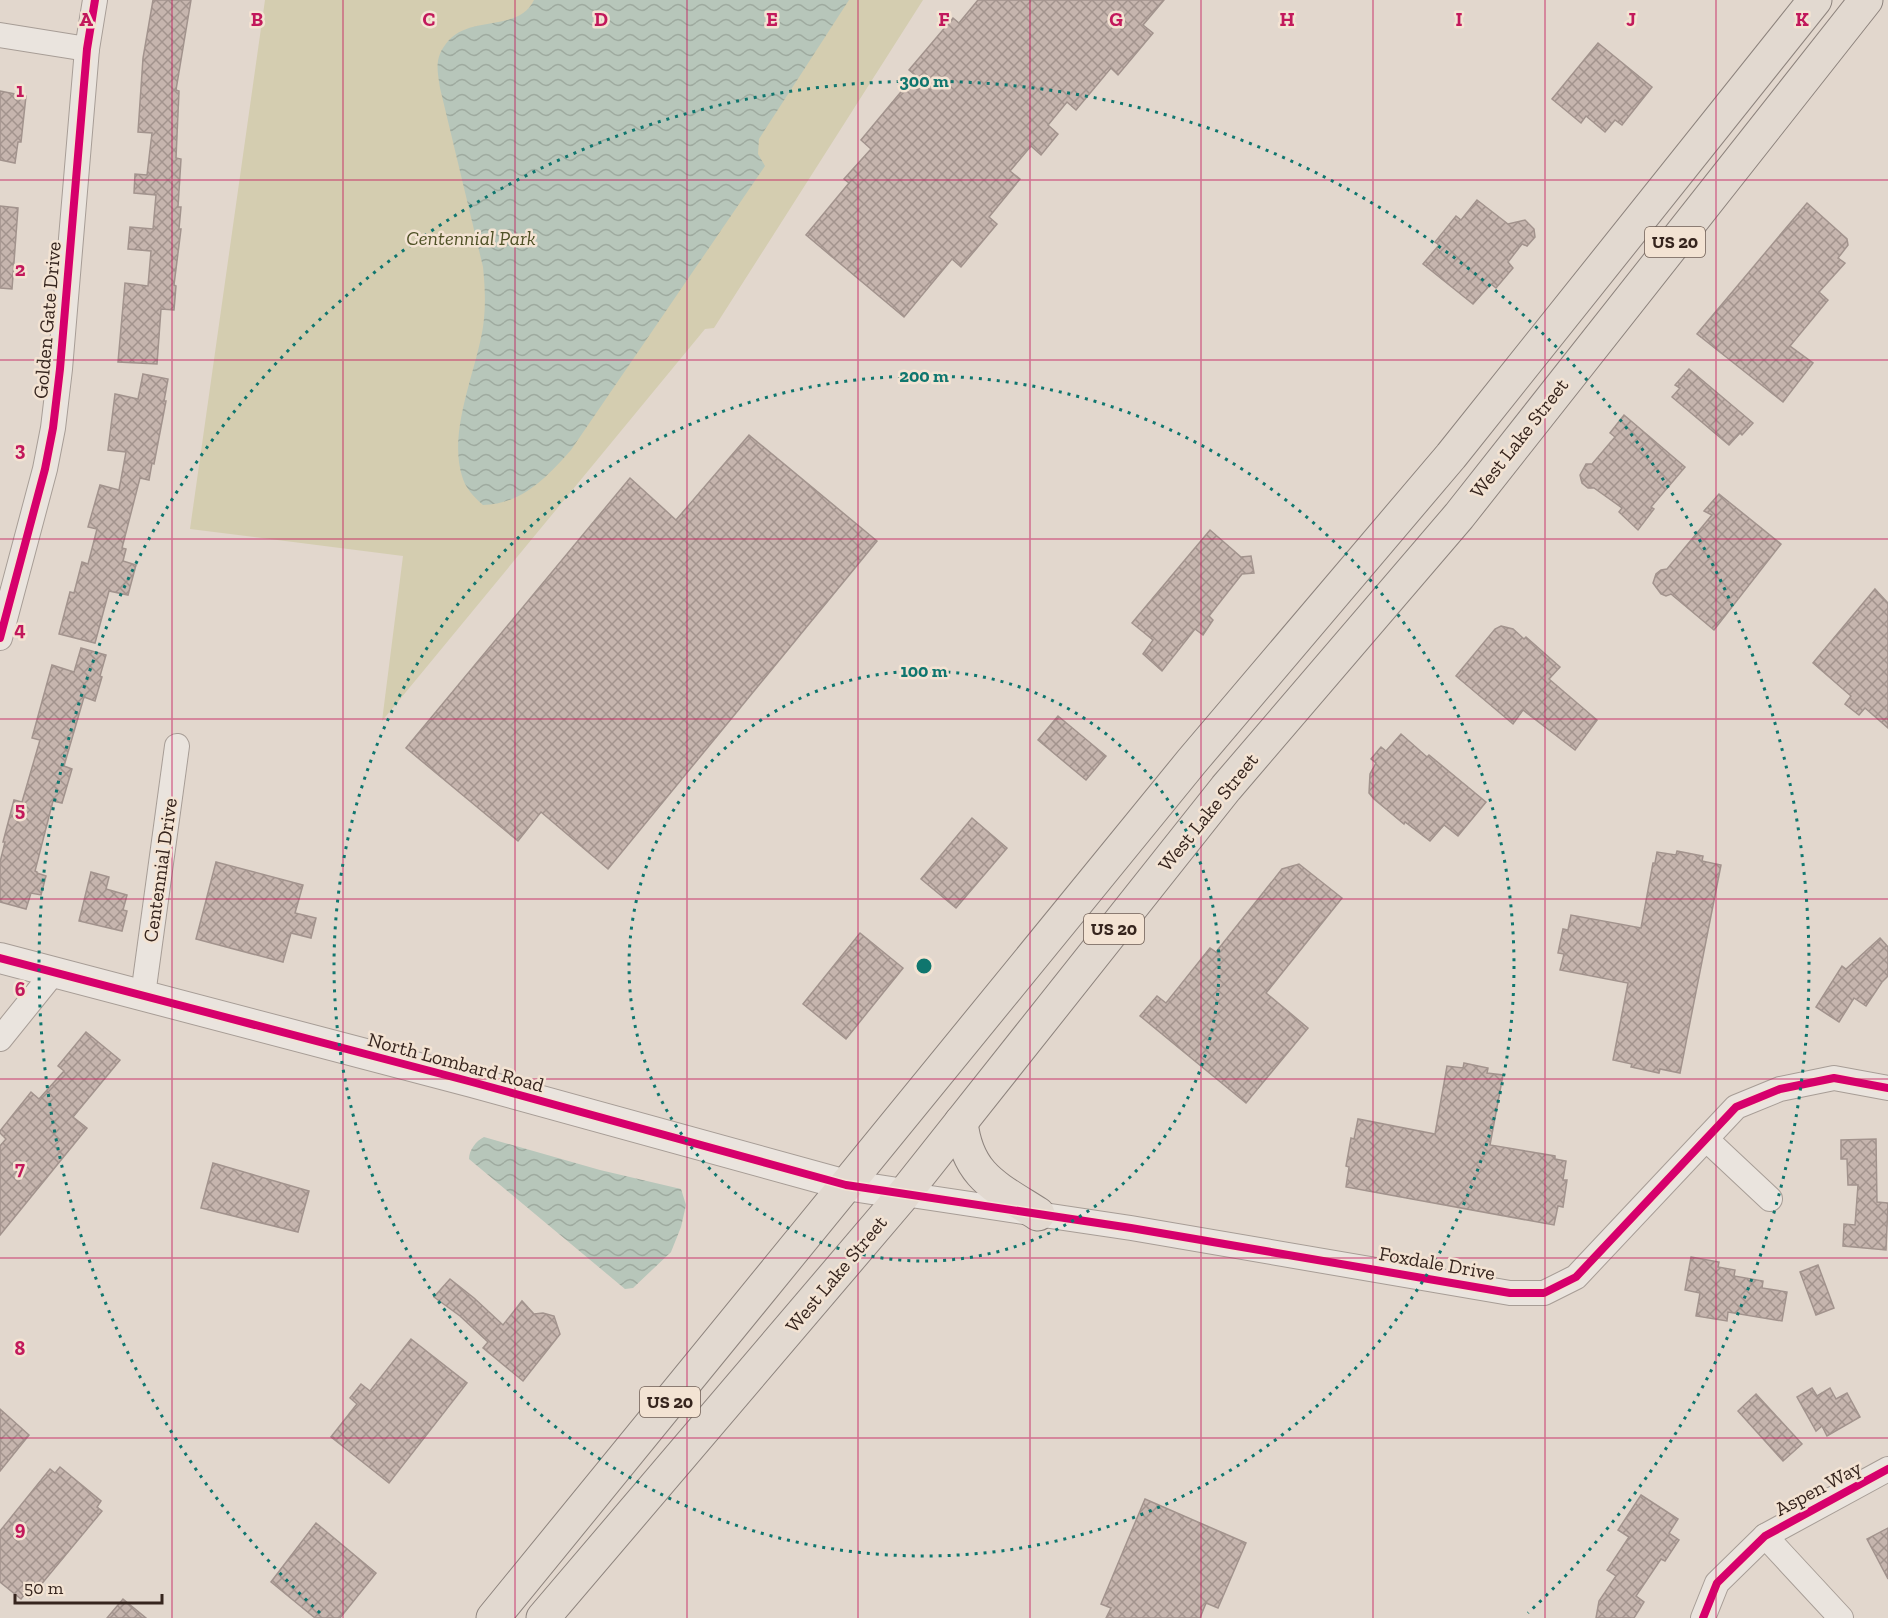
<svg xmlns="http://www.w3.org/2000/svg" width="1888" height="1618" viewBox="0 0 1888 1618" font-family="'Zilla Slab',serif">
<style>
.park{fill:#d4cdb0}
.water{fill:url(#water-waves)}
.building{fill:url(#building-cross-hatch);stroke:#a2938d;stroke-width:1.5}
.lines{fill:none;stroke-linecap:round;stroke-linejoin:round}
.minor-casing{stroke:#a79d96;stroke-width:26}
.tertiary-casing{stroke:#a79d96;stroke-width:32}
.primary-casing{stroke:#8d837d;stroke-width:35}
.minor{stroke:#eae4de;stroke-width:24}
.tertiary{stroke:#eae4de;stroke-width:30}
.primary{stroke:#e2d9d0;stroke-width:33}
.cycleway-casing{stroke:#f3e3d3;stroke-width:11}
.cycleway{stroke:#d6006c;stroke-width:8}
.grid{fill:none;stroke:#c2185b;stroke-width:1.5;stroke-opacity:0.55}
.ring{fill:none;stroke:#0f766e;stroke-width:3;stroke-dasharray:3 6}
.labels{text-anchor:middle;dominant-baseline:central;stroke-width:5;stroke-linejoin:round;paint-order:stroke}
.shield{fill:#f3e3d3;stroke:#6f5e54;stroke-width:1.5}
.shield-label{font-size:18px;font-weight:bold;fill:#36251e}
.park-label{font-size:20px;font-style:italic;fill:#4f5126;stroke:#f3e3d3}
.street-label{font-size:20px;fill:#36251e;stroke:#f3e3d3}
.grid-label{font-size:20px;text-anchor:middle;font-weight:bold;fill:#c2185b;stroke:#f3e3d3;stroke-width:5;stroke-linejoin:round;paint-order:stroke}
.centre{fill:#0f766e;stroke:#f3e3d3;stroke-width:3}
.ring-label{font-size:18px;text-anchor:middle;font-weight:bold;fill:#0f766e;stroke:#f3e3d3;stroke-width:5;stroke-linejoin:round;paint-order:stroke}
</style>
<defs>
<pattern id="water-waves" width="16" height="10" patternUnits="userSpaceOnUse" patternTransform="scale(1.5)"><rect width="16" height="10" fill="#b7c6ba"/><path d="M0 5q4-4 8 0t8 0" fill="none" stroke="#9eaa9f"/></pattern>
<pattern id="building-cross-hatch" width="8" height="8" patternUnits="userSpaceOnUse" patternTransform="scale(1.5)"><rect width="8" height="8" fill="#c6b5ae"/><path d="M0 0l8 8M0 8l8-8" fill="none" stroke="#a2938d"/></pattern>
</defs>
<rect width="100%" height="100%" fill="#e2d7cd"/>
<path class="park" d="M265 0H923L714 328 705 329 382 721 403 556 190 529Z"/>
<g class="water">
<path d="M534 0H849L759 139 758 154 765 166 571 450C546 478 522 504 483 505 474 497 465 488 462 476 448 431 476 372 483 327 486 306 485 287 483 267L440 88C437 68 434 57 449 40 472 15 519 32 534 0Z"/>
<path d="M484 1137 600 1170 681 1189 686 1205 681 1227 671 1252 633 1288 625 1289 469 1159C469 1150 476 1141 484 1137Z"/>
</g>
<g class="building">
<path d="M153 0H191L176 90 179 91 176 158 181 159 178 207H181L179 229H181L174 285 176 286 174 310 161 309 157 364 118 362 125 283 148 286 151 251 128 249 130 227 153 229 156 195 134 193 135 174 147 175 152 133 138 132 143 58Z"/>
<path d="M978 0H1164L1143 25 1153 33 1118 75 1111 68 1076 110 1067 102 1048 125 1058 134 1041 155 1031 146 1010 171 1020 179 989 217 997 224 961 267 952 259 904 317 806 235 849 183 844 179 871 149 861 140 915 75 909 70 953 18 959 23Z"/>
<path d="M1598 43 1652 87 1622 125 1615 120 1605 132 1586 116 1581 123 1552 99Z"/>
<path d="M0 91 26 96 21 142H18L15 163 0 160Z"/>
<path d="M1477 200 1508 224 1525 220 1534 229 1535 237 1527 246 1522 244 1508 262 1513 268 1496 288 1491 284 1473 304 1423 264 1439 245 1435 242 1456 216 1461 220Z"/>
<path d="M1807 203 1847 239 1848 245 1838 258 1845 263 1819 292 1828 300 1790 346 1813 363 1783 402 1697 334Z"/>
<path d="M0 206 18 208 12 289 0 288Z"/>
<path d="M1689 369 1753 423 1742 435 1740 433 1729 445 1672 397 1680 388 1675 385Z"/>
<path d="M143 374 168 379 164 401H166L154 464 152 463 149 480 140 478 122 548 126 549 123 561 136 565 128 595 109 591 95 643 59 634 70 592 74 593 82 562 88 564 97 529 88 527 100 485 119 490 126 452 108 450 115 394 138 399Z"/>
<path d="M1624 415 1685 467 1651 507 1654 509 1638 530 1619 512 1622 508 1594 488H1588L1582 483 1580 475 1586 464H1592L1615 437 1610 433Z"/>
<path d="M749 435 877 541 608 869 541 812 518 841 406 748 630 478 676 520Z"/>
<path d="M1719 494 1781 544 1714 630 1671 594 1666 596 1661 594 1653 583 1656 574 1661 570 1667 569 1712 515 1704 511Z"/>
<path d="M1210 530 1241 557 1251 556 1254 573 1242 574 1209 616 1213 620 1203 635 1195 629 1162 671 1143 654 1153 640 1132 623Z"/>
<path d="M1875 589 1888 603V728L1865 708 1859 715 1845 704 1851 696 1813 663Z"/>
<path d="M1501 626 1513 629 1524 639 1526 637 1560 667 1549 679 1597 720 1575 750 1523 710 1513 724 1456 676 1495 629Z"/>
<path d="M81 648 106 655 100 676 102 677 95 701 84 697 64 766 72 769 62 803 53 801 35 871 37 872V873L46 876 41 895 31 893 26 909 0 902V862L5 842H3L14 800 22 802 40 740 32 738 52 665 74 672Z"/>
<path d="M1058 716 1106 756 1086 780 1038 740Z"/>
<path d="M1401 734 1427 757 1429 755 1486 802 1458 836 1444 825 1430 841 1405 822 1404 824 1374 799 1369 793 1370 774 1376 763 1371 759 1381 747 1386 751Z"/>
<path d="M972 818 1007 848 956 908 921 879Z"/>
<path d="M1677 851 1703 856 1702 861 1721 865 1680 1073 1660 1069 1659 1073 1631 1067 1632 1064 1613 1060 1628 983 1560 970 1564 954 1558 953 1563 929 1568 930 1571 915 1641 928 1653 863H1655L1657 852 1676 855Z"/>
<path d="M216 862 303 885 295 913 316 918 311 938 291 933 283 962 196 939Z"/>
<path d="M1299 864 1342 898 1266 993 1308 1028 1246 1103 1140 1016 1157 996 1166 1003 1210 948 1216 952 1282 869Z"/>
<path d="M91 872 109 877 106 889 127 895 123 910 127 911 122 931 79 921Z"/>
<path d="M860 933 903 968 846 1039 803 1004Z"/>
<path d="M1880 938 1888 947V976L1882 982 1866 1006 1854 998 1839 1022 1816 1007 1842 966 1846 969Z"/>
<path d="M86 1032 120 1060 73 1117 87 1128 0 1235V1146L6 1139 0 1133V1131L31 1092 39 1099 64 1071 58 1066Z"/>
<path d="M1464 1063 1488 1068 1487 1073 1503 1075 1490 1145 1555 1156V1159L1566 1161 1563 1180H1567L1563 1207 1558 1206 1554 1225 1346 1187 1349 1167 1346 1166 1351 1138 1354 1139 1358 1119 1435 1134 1447 1066 1463 1068Z"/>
<path d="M1876 1139 1877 1202 1888 1203 1886 1250 1843 1246 1844 1224 1855 1225 1858 1185H1848L1847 1159H1841V1140Z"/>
<path d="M213 1163 309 1191 298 1232 201 1208Z"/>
<path d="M1691 1257 1719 1262 1718 1267 1735 1270 1734 1276 1763 1281 1762 1288 1787 1292 1782 1321 1728 1312 1727 1321 1696 1316 1700 1293 1685 1290Z"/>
<path d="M1818 1265 1834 1308 1816 1315 1800 1272Z"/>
<path d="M450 1279 474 1298 503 1325 522 1301 534 1314 543 1313 554 1316 560 1334 523 1381 483 1348 488 1342 460 1316 434 1297Z"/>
<path d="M411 1339 467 1383 389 1483 331 1437 357 1404 350 1398 361 1384 370 1391Z"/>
<path d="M1812 1388 1817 1396 1830 1388 1836 1399 1847 1393 1860 1417 1827 1436 1822 1426 1816 1431 1797 1397Z"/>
<path d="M1756 1394 1802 1444 1783 1461 1738 1411Z"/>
<path d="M0 1409 29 1435 0 1471Z"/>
<path d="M60 1467 101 1501 97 1507 102 1511 30 1598 25 1594 21 1599 0 1582V1531L50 1469 55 1473Z"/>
<path d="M1641 1495 1678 1519 1669 1533 1679 1540 1665 1561 1661 1559 1636 1596 1644 1602 1634 1618H1596L1599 1601 1616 1576 1607 1570 1629 1537 1618 1530Z"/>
<path d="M1145 1499 1246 1543 1218 1608 1206 1603 1200 1618H1106L1111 1608 1101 1604Z"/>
<path d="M316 1523 376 1573 340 1618H315L271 1582Z"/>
<path d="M1888 1528V1579L1867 1539Z"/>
<path d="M123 1599 146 1618H107Z"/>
</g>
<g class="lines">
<g class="minor-casing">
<g id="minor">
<path d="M0 35 87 49"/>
<path d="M0 638 45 469 53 428 60 369 87 49 95 0"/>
<path d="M143 995 177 746"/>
<path d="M0 1039 54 972"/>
<path d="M1706 1139 1770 1199"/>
<path d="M904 1194 1131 1228 1510 1293H1544L1576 1277 1736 1107 1780 1089 1834 1078 1888 1088"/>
<path d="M1765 1536 1841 1618"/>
<path d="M1703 1618 1717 1583 1765 1536 1888 1469"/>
</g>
</g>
<g class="tertiary-casing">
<path id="tertiary" d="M0 958 472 1082 846 1185 904 1194"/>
</g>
<g class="primary-casing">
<g id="primary">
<path d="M961 1122C967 1176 996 1187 1038 1214"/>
<path d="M493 1618 1192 761 1451 456 1815 0"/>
<path d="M543 1618 904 1194 1226 788 1459 516 1866 0"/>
</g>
</g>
<use href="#minor" class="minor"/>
<use href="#tertiary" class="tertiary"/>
<use href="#primary" class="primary"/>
<g class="cycleway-casing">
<g id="cycleway">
<path d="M0 638 45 469 53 428 60 369 87 49 95 0"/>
<path d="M0 958 472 1082 846 1185 1131 1228 1510 1293H1544L1576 1277 1736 1107 1780 1089 1834 1078 1888 1088"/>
<path d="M1703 1618 1717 1583 1765 1536 1888 1469"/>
</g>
</g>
<use href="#cycleway" class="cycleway"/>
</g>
<path class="grid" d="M172 0V1618M343 0V1618M515 0V1618M687 0V1618M858 0V1618M1030 0V1618M1201 0V1618M1373 0V1618M1545 0V1618M1716 0V1618M0 180H1888M0 360H1888M0 539H1888M0 719H1888M0 899H1888M0 1079H1888M0 1258H1888M0 1438H1888"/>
<g class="ring">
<circle cx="924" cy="966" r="295"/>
<circle cx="924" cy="966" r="590"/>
<path d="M320 1613A885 885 0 1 1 1528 1613"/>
</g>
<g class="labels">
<g class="shield">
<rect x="1645" y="227" width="60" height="30" rx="4.5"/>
<rect x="1084" y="914" width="60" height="30" rx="4.5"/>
<rect x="640" y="1387" width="60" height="30" rx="4.5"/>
</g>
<g class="shield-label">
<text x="1675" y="242">US 20</text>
<text x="1114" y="929">US 20</text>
<text x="670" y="1402">US 20</text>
</g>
<g class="park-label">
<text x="471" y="238">Centennial Park</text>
</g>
<g class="street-label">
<text transform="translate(47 320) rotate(-85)">Golden Gate Drive</text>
<text transform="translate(1519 438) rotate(-52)">West Lake Street</text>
<text transform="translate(1208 812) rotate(-51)">West Lake Street</text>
<text transform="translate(160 870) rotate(-82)">Centennial Drive</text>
<text transform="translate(456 1062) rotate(15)">North Lombard Road</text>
<text transform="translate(1437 1263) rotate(10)">Foxdale Drive</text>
<text transform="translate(836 1274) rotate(-50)">West Lake Street</text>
<text transform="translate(1818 1488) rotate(-28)">Aspen Way</text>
</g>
</g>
<g class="grid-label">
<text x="86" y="26">A</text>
<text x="257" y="26">B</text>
<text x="429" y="26">C</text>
<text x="601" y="26">D</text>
<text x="772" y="26">E</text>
<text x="944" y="26">F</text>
<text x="1116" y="26">G</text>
<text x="1287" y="26">H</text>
<text x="1459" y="26">I</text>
<text x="1631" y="26">J</text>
<text x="1802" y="26">K</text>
<text x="20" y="97">1</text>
<text x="20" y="276">2</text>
<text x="20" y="456">3</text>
<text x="20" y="636">4</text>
<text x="20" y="816">5</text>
<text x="20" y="996">6</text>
<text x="20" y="1175">7</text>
<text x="20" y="1355">8</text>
<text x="20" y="1535">9</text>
</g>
<circle cx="924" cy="966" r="9" class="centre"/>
<g class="ring-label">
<text x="924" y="87">300 m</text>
<text x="924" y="382">200 m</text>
<text x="924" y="677">100 m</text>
</g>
<path d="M15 1594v9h147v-9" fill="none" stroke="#36251e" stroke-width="3"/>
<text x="24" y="1594" font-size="18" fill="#36251e" stroke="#f3e3d3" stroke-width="4.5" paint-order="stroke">50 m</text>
</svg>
